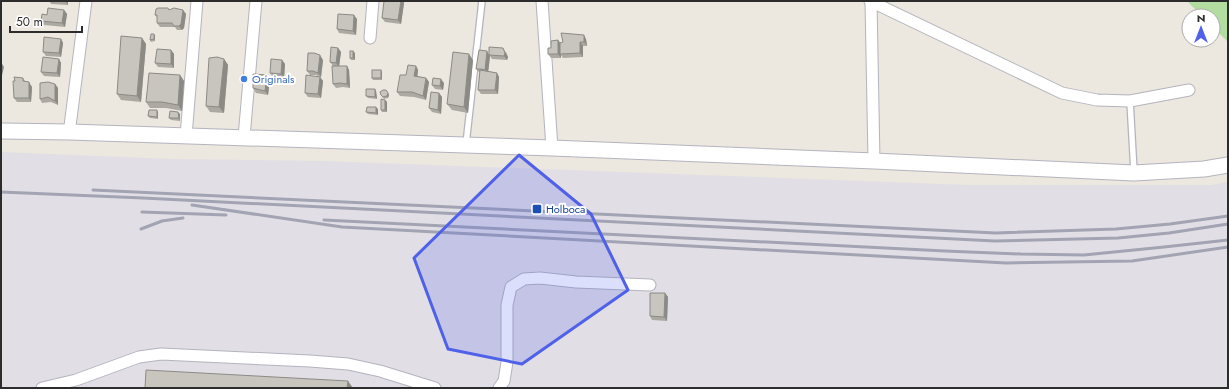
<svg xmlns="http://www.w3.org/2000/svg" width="1229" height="389" viewBox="0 0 1229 389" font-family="Jost,sans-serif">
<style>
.industrial{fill:#e1dfe5}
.green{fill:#b1dda1}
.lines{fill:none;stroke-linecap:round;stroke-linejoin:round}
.service-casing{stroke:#b3b4be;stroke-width:8}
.minor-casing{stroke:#b3b4be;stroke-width:13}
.secondary-casing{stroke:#b3b4be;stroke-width:17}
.service{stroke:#fff;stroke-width:5.5}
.minor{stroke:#fff;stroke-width:11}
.secondary{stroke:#fff;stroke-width:15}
.rail{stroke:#a2a4b4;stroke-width:3}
.wall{fill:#aca9a3}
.shaded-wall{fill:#8c8a85}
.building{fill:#c8c5be;stroke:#8c8a85}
.marked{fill:#5061e9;fill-opacity:0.2;stroke:#5061e9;stroke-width:3;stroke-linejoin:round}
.shop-dot{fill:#3f7fe0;stroke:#fff;stroke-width:1.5}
.transit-dot{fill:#1a4fb4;stroke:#fff;stroke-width:1.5}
.labels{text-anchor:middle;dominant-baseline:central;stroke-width:4;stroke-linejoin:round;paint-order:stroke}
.shop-label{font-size:11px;fill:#366cbe;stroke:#fff;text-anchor:start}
.transit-label{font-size:11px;fill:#164399;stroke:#fff;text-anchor:start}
</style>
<rect width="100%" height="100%" fill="#ece7df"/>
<path class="industrial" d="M1 152 172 159 325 161 969 185H1211L1228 182V388H1Z"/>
<path class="green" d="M1187 1H1228V42L1213 27V16H1202Z"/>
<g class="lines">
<g class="service-casing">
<g id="service">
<path d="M1130 101 1134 172"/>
<path d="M466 144 482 1"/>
</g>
</g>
<g class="minor-casing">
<g id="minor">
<path d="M542 1 552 148"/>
<path d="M870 1 1062 93 1097 100 1130 101 1189 90"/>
<path d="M871 1 874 161"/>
<path d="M370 38 373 1"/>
<path d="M70 132V126L86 1"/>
<path d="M186 136 197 1"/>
<path d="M244 137 256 1"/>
<path d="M42 388 76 380 139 357 161 354 310 361 348 364 380 371 435 388"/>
<path d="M499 388 504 381 507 362V305L511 287 524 279 540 278 576 282 650 285"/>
</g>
</g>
<g class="secondary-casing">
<path id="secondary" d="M1 131 70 132 552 148 874 161 1134 173 1204 169 1228 165"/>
</g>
<use href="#service" class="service"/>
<use href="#minor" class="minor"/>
<use href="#secondary" class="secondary"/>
<g class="rail">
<path d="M93 190 996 233 1116 229 1170 224 1228 216"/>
<path d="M1 192 143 198 995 241 1118 238 1169 233 1228 224"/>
<path d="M192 205 342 227 1006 263 1132 261 1228 247"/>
<path d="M142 212 226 215"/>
<path d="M324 220 945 251 1021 254 1084 255 1164 247 1228 240"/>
<path d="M141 229 162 221 183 218"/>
</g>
</g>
<g class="wall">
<path d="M46 1H68V5L51 4 50 2H48Z"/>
<path d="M171 1H186V2Z"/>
<path d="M401 1H403L404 3 401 24 385 22 382 18Z"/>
<path d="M64 10 67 14 65 27 44 25 41 21 47 15Z"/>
<path d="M169 10H183L186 14 184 28 182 30H177L175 27H160L157 23V17L155 15Z"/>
<path d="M357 19 356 35 339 33 337 29Z"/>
<path d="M154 34 155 36V41L151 42 150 40Z"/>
<path d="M142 38 146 44 141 102 121 100 117 94Z"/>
<path d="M61 39 63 43 61 57 46 56 43 52Z"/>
<path d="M586 39 587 46H583V57L563 58 561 55V58H551L548 54 551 48 558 40 560 43Z"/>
<path d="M338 48 341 52 339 66H347L349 70 350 88 343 87 336 88 333 84V66L330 62Z"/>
<path d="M171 50 174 54V68L158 67 155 63Z"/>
<path d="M506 52 508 57 507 60 492 59 490 56 488 71 497 73 499 77 498 94H481L478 90 480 73 476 69 489 54Z"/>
<path d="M355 53V60H351L350 58Z"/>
<path d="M59 59 61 63 60 77 44 76 41 72Z"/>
<path d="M224 59 228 65 224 113 210 112 206 106Z"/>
<path d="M282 60 285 64 284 78 273 77 270 73Z"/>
<path d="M323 60 321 77H320L323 81 321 98 308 97 305 93 320 77 316 75H310L307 71Z"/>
<path d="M473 60 468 113 452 110 447 104Z"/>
<path d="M416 66 418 70 417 76 426 78 429 82 426 100 414 97 400 96 397 92 406 75Z"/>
<path d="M381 70 382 72V80H373L372 78Z"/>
<path d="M180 75 184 81 182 111 166 108H150L146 102Z"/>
<path d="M23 78 25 81 32 87 31 102H17L14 98Z"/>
<path d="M270 79 268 95 256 93 253 88Z"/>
<path d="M444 83 443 90 435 89 432 85Z"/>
<path d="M55 84 58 88V105L51 102 42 103 40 99Z"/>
<path d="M375 89 376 91 377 99 368 98 366 96Z"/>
<path d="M386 90 389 95 388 98 384 99 381 95Z"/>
<path d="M439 93 442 97 441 114 432 112 429 108Z"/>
<path d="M385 100 387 102V112H382L381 110Z"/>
<path d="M378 109V115L368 114 366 112Z"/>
<path d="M158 112V119L150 118 148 116Z"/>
<path d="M180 114V121L171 120 169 118Z"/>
<path d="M665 293 668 297 667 321 652 320 650 316Z"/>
</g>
<g class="shaded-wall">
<path d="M65 1H68V5Z"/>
<path d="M401 1H403L404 3 401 24 398 20Z"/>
<path d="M64 10 67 14 65 27 62 23Z"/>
<path d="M183 10 186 14 184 28 182 30 179 26Z"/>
<path d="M354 15 357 19 356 35 353 31Z"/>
<path d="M154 34 155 36V41L154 39Z"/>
<path d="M584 35 586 39 587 46 584 42Z"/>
<path d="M142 38 146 44 141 102 137 96Z"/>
<path d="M61 39 63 43 61 57 59 53Z"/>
<path d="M558 40 561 44 560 54 561 55V58L558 54Z"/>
<path d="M580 42 583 46V57L580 53Z"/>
<path d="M338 48 341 52 339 67 336 63Z"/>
<path d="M503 48 508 57 507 60 504 56Z"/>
<path d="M171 50 174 54V68L171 64Z"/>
<path d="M353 51 355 53V60L353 58Z"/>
<path d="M487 51 490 56 488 74 485 70Z"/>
<path d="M469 54 473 60 468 113 464 107Z"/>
<path d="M320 55 323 60 321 77 318 73Z"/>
<path d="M59 59 61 63 60 77 57 73Z"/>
<path d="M224 59 228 65 224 113 219 107Z"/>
<path d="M282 60 285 64 284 78 281 74Z"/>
<path d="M1 62 4 67 1 80Z"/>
<path d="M347 66 349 70 350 88 347 84Z"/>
<path d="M416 66 418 70 417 80 414 76Z"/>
<path d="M381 70 382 72V80L381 78Z"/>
<path d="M497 73 499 77 498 94 495 90Z"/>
<path d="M180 75 184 81 182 111 178 105Z"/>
<path d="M267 75 270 79 268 95 265 91Z"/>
<path d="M320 77 323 81 321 98 318 94Z"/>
<path d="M426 78 429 82 426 100 423 96Z"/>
<path d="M441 79 444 83 443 90 440 86Z"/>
<path d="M29 82 32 87 31 102 29 98Z"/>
<path d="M55 84 58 88V105L55 101Z"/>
<path d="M375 89 376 91 377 99 375 97Z"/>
<path d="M388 93 389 95 388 98 387 96Z"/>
<path d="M439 93 442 97 441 114 438 110Z"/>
<path d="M385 100 387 102V112L385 110Z"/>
<path d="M376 107 378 109V115L376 113Z"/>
<path d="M157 110 158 112V119L157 117Z"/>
<path d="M178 112 180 114V121L179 118Z"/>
<path d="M665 293 668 297 667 321 664 317Z"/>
<path d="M348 381 353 388H347Z"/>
</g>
<g class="building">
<path d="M384 1H401L398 20 382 18Z"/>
<path d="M48 8 64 10 62 23 41 21 42 14 47 15Z"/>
<path d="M158 8H168L169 10 174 8 183 10 181 24 179 26H174L172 23H157V15H155L156 9Z"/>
<path d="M338 14 354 15 353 31 337 29Z"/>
<path d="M561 33 584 35V42H580V53L560 54V43L563 42Z"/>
<path d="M151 34H154V39L150 40Z"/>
<path d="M121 36 142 38 137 96 117 94Z"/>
<path d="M44 37 61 39 59 53 43 52Z"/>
<path d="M558 40V54H548V48H551V41Z"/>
<path d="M331 47 338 48 336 63 330 62Z"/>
<path d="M489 47 503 48 505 53 504 56 489 55Z"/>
<path d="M157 49 171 50V64L155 63Z"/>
<path d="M479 50 487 51 485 70 481 69H476Z"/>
<rect x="350" y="51" width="3" height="7"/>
<path d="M453 52 469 54 464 107 447 104Z"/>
<path d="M308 53H314L320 55 318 73 313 71H307Z"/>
<path d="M43 57 59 59 57 73 41 72Z"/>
<path d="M217 57 224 59 219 107 206 106 209 58Z"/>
<path d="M271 59 282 60 281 74 270 73Z"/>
<path d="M408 65 416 66 414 76 426 78 423 96 412 92H397L400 75H406Z"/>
<path d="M332 66H347V84L340 83 333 84Z"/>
<rect x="372" y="70" width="9" height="8"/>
<path d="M480 70 497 73 495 90H478Z"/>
<path d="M149 73 180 75 178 105 162 102H146Z"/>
<path d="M253 74 267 75 265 91 253 88Z"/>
<path d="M306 75 320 77 318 94 305 93Z"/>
<path d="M14 77 23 78V81L29 82V98H14L13 81H15Z"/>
<path d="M433 78 441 79 440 86 432 85Z"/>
<path d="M48 82 55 84V101L48 97 40 99V83Z"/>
<path d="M366 89H375V97L366 96Z"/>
<path d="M383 90H386L388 93 387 96 383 97 381 95 380 92Z"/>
<path d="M431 92 439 93 438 110 429 108Z"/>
<path d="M381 99 385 100V110H381Z"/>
<path d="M367 107H376V113L366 112Z"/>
<path d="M149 110H157V117L148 116Z"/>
<path d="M170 111 178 112 179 118H169Z"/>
<path d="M650 293H665L664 317 650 316Z"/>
<path d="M146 370 348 381 347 388H145Z"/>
</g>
<path class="marked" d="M519 155 591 214 628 290 522 364 448 349 414 258Z"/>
<circle class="shop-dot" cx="244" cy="79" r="4"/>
<rect class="transit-dot" x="532" y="204" width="10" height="10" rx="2"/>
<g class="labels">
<g class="shop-label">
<text x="252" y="79">Originals</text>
</g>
<g class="transit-label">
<text x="546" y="209">Holboca</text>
</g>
</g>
<rect width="1229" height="389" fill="none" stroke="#2c2c2c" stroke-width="4"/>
<g transform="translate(1201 28)"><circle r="19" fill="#ffffff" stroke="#ababab"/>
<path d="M0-3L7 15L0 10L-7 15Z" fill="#5061e9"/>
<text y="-6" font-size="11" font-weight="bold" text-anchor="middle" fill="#2c2c2c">N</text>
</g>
<path d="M10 26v6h72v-6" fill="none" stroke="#2c2c2c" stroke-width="2"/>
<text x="16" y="26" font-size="12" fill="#2c2c2c" stroke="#ffffff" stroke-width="3" paint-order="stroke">50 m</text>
</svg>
